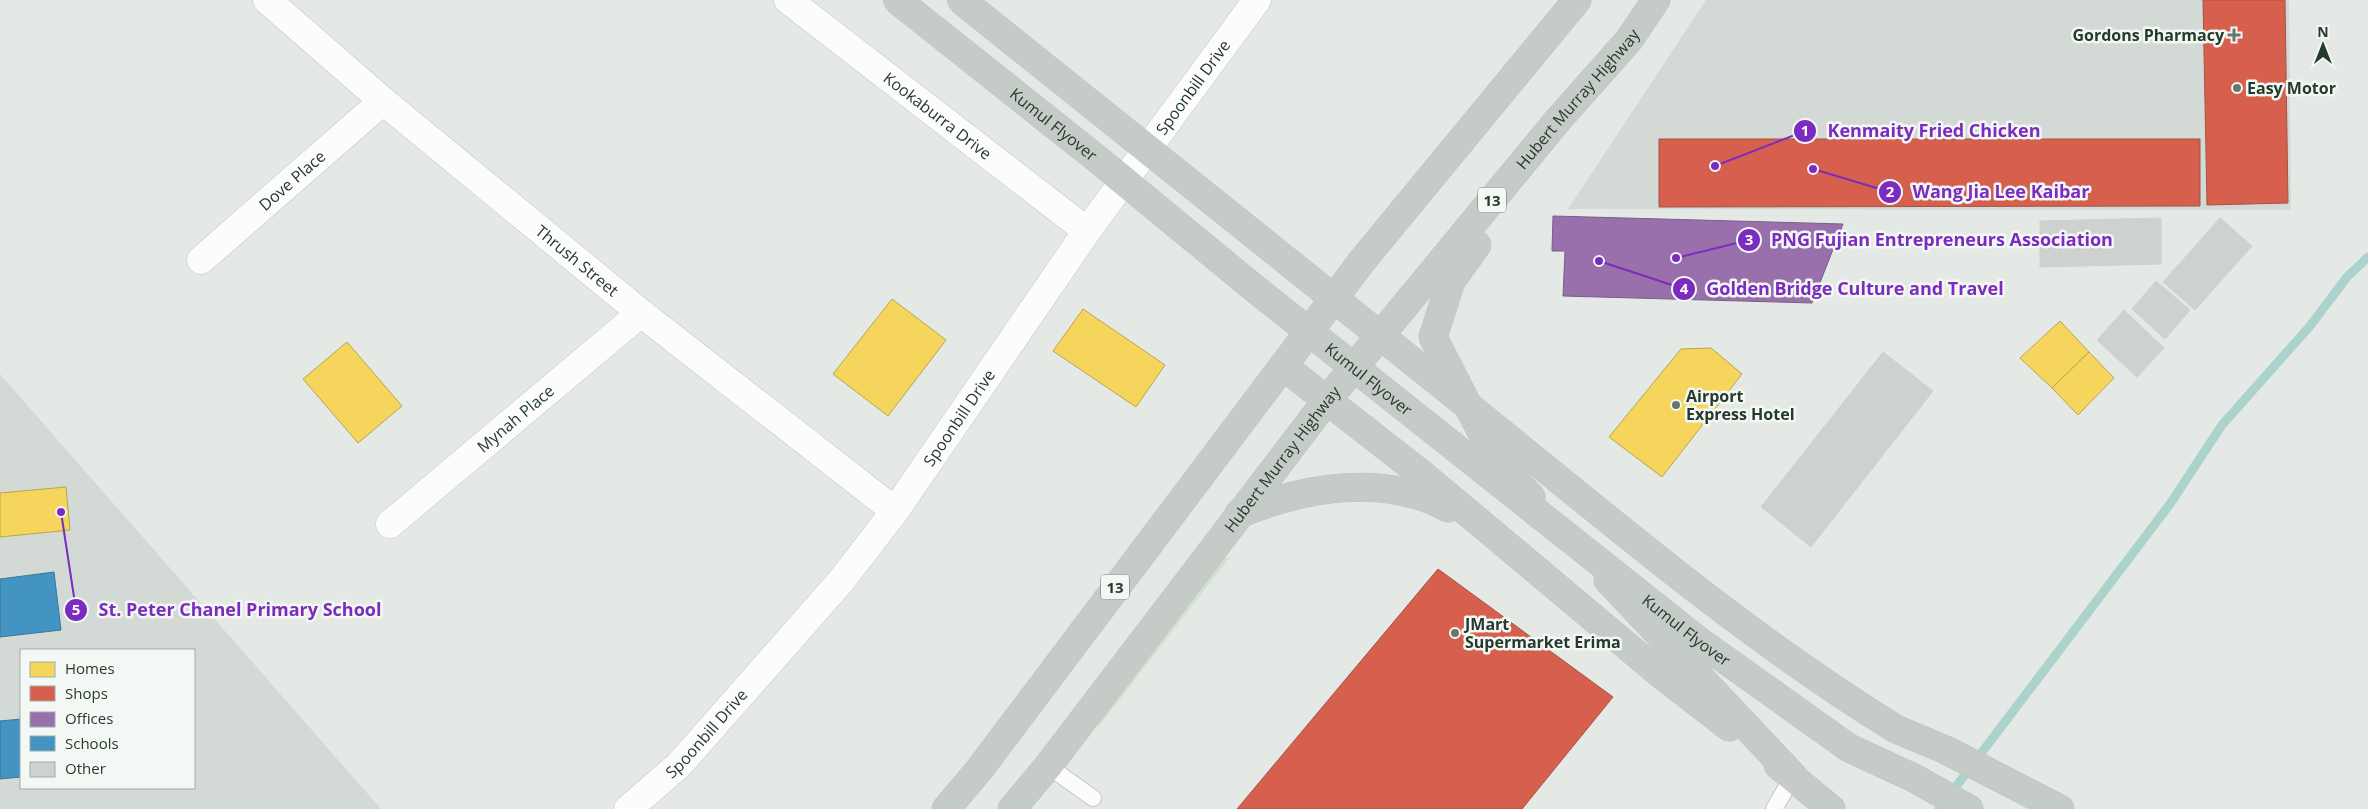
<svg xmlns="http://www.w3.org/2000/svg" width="2368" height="809" viewBox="0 0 2368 809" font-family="'Open Sans',sans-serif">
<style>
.built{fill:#d3dad5;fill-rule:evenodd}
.green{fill:#d1e0d1}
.homes{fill:#f6d55c;stroke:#b7a64e}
.shops{fill:#d6604d;stroke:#a15544}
.offices{fill:#9970ab;stroke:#766086}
.schools{fill:#4393c3;stroke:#3a7896}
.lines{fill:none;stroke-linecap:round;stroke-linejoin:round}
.stream{stroke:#abd3cc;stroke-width:9}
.building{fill:#ced2cf;stroke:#ced2cf}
.service-casing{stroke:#c2c6c3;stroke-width:18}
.minor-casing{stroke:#c2c6c3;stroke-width:29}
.trunk-casing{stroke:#bdc4c1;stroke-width:29}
.service{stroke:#fbfcfb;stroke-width:16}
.minor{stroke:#fbfcfb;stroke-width:28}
.trunk{stroke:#c5ccc8;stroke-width:28}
.trunk-bridge-casing{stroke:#bdc4c1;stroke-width:29;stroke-linecap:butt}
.trunk-bridge{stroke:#c5ccc8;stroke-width:28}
.poi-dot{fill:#68776e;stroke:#f3f8f4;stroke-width:2}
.labels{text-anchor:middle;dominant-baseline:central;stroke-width:5;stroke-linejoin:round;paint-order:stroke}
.shield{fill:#f3f8f4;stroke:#637369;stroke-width:1}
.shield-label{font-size:15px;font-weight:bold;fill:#253a2e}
.poi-label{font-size:16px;font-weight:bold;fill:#253a2e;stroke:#f3f8f4;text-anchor:start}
.street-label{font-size:16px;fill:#253a2e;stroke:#f3f8f4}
.leader{fill:none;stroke:#7b2cbf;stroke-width:2}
.callout-dot{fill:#7b2cbf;stroke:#f3f8f4;stroke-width:2}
.mark-label{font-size:15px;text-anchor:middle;font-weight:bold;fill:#fff}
.callout-label{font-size:18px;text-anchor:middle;font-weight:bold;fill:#7b2cbf;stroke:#f3f8f4;stroke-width:5;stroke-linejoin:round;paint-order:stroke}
</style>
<rect width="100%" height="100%" fill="#e5e9e6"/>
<g class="built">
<path d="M1706 0H2289L2291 210 1568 209Z"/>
<path d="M0 374 381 809H0ZM21 650H194V788H21Z"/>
</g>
<path class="green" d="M1230 557 1099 726 1097 716 1220 558Z"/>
<g class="homes">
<path d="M892 299 946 340 888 416 833 374Z"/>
<path d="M1083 309 1165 365 1136 407 1053 351Z"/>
<path d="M2060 321 2089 352 2052 388 2020 358Z"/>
<path d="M347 342 402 406 358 443 303 379Z"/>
<path d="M1711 348 1742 374 1662 477 1609 437 1681 349Z"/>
<path d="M2089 352 2114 378 2078 415 2052 388Z"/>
<path d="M66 487 70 530 0 537V493Z"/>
</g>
<g class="shops">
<path d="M2203 0H2285L2288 203 2207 205Z"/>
<path d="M1659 139H2200V206L1659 207Z"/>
<path d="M1438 569 1613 697 1522 809H1237Z"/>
</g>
<path class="offices" d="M1553 216 1843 224 1812 303 1563 296 1565 251H1552Z"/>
<g class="schools">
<path d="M54 572 61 630 0 637V579Z"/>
<path d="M21 719V777L0 779V721Z"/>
</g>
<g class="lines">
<path class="stream" d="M1939 809 2170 504 2222 425 2310 326 2347 277 2368 257"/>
</g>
<g class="building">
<path d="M2161 218V264L2040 267V221Z"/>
<path d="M2220 218 2252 246 2195 310 2163 282Z"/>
<path d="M2156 281 2190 310 2165 339 2132 309Z"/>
<path d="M2124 310 2164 348 2137 377 2097 340Z"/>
<path d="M1883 352 1933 391 1811 547 1761 507Z"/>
</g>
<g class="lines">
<g class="service-casing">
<g id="service">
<path d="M1048 766 1093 798"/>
<path d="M1774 809 1793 776"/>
</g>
</g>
<g class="minor-casing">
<g id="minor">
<path id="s1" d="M267 0 383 101 641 313 895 511"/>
<path id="s2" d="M788 0 1087 231"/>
<path id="s3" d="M201 260 383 101"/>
<path id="s4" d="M390 524 641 313"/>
<path id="s5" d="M628 809 679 765 841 581 895 511 1087 231 1257 0"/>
</g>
</g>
<g class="trunk-casing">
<g id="trunk">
<path d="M1477 245 1451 281 1433 337 1481 431 1506 471 1531 497"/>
<path d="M1283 366 1424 476 1658 672 1729 727"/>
<path d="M1239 514C1304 487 1384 473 1448 508"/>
<path d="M1608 580 1793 776"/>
<path d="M1896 729 1946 750 2060 809"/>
<path d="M1849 748 1914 778 1969 809"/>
<path d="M1778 765 1831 809"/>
<path d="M946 809 979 770 1362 261 1577 0"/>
<path id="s6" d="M1012 809 1048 766 1327 400 1558 120 1629 40 1656 0"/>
</g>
</g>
<use href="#service" class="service"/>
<use href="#minor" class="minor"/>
<use href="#trunk" class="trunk"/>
<g class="trunk-bridge-casing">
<g id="trunk-bridge">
<path id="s7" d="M897 0 1096 158 1254 288 1699 641 1849 748"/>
<path d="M961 0C1136 140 1311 281 1487 421 1619 528 1751 640 1896 729"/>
</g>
</g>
<use href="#trunk-bridge" class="trunk-bridge"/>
</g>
<g class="poi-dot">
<path d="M2231.5 27.5h5v5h5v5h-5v5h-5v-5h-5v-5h5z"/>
<circle cx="2237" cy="88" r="5"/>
<circle cx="1676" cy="405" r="5"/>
<circle cx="1455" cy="633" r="5"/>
</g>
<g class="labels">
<g class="shield">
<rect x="1478" y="187.5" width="28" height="25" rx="4"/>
<rect x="1101" y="574.5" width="28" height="25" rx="4"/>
</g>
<g class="shield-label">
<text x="1492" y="200">13</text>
<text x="1115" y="587">13</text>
</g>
<g class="poi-label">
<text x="2224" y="35" text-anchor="end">Gordons Pharmacy</text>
<text x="2247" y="88">Easy Motor</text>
<text x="1686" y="396">Airport<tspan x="1686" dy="18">Express Hotel</tspan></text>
<text x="1465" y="624">JMart<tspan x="1465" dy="18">Supermarket Erima</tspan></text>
</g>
<g class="street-label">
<text stroke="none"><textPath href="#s5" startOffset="919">Spoonbill Drive</textPath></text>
<text stroke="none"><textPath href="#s6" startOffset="908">Hubert Murray Highway</textPath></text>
<text stroke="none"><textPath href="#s2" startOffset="189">Kookaburra Drive</textPath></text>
<text stroke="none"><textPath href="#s7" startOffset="200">Kumul Flyover</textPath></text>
<text stroke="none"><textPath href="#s3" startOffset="121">Dove Place</textPath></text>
<text stroke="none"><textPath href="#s1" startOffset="405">Thrush Street</textPath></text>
<text stroke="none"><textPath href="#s7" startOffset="605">Kumul Flyover</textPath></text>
<text stroke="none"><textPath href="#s5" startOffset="514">Spoonbill Drive</textPath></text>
<text stroke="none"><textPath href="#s4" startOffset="164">Mynah Place</textPath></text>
<text stroke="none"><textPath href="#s6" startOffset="442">Hubert Murray Highway</textPath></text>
<text stroke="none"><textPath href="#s7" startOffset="1010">Kumul Flyover</textPath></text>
<text stroke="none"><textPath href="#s5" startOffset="109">Spoonbill Drive</textPath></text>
</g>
</g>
<path class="leader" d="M1715 166L1805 131M1813 169L1890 192M1676 258L1749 240M1599 261L1684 289M61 512L76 610"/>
<g class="callout-dot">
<circle cx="1715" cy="166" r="5"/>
<circle cx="1813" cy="169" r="5"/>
<circle cx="1676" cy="258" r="5"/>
<circle cx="1599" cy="261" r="5"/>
<circle cx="61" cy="512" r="5"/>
<circle cx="1805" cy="131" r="12"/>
<circle cx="1890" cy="192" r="12"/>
<circle cx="1749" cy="240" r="12"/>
<circle cx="1684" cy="289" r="12"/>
<circle cx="76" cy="610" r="12"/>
</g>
<g class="mark-label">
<text x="1805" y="136">1</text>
<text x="1890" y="197">2</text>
<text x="1749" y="245">3</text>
<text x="1684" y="294">4</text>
<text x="76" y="615">5</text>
</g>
<g class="callout-label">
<text x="1934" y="137">Kenmaity Fried Chicken</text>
<text x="2001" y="198">Wang Jia Lee Kaibar</text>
<text x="1942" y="246">PNG Fujian Entrepreneurs Association</text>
<text x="1855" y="295">Golden Bridge Culture and Travel</text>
<text x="240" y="616">St. Peter Chanel Primary School</text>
</g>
<rect x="20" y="649" width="175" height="140" fill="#f3f8f4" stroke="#a1aca5"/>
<rect x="30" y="662" width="25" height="15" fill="#f6d55c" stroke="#a1aca5"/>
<text x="65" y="674" font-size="15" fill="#253a2e">Homes</text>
<rect x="30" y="686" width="25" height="15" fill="#d6604d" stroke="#a1aca5"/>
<text x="65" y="699" font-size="15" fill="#253a2e">Shops</text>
<rect x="30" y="712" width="25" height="15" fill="#9970ab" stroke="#a1aca5"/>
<text x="65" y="724" font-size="15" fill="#253a2e">Offices</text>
<rect x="30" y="736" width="25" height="15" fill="#4393c3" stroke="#a1aca5"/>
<text x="65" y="749" font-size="15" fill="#253a2e">Schools</text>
<rect x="30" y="762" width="25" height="15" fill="#ced2cf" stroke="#a1aca5"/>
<text x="65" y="774" font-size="15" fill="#253a2e">Other</text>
<g transform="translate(2323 45)" stroke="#f3f8f4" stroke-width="4" paint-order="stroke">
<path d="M0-4L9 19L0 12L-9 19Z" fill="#253a2e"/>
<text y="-8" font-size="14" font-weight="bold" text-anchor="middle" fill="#253a2e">N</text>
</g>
</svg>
